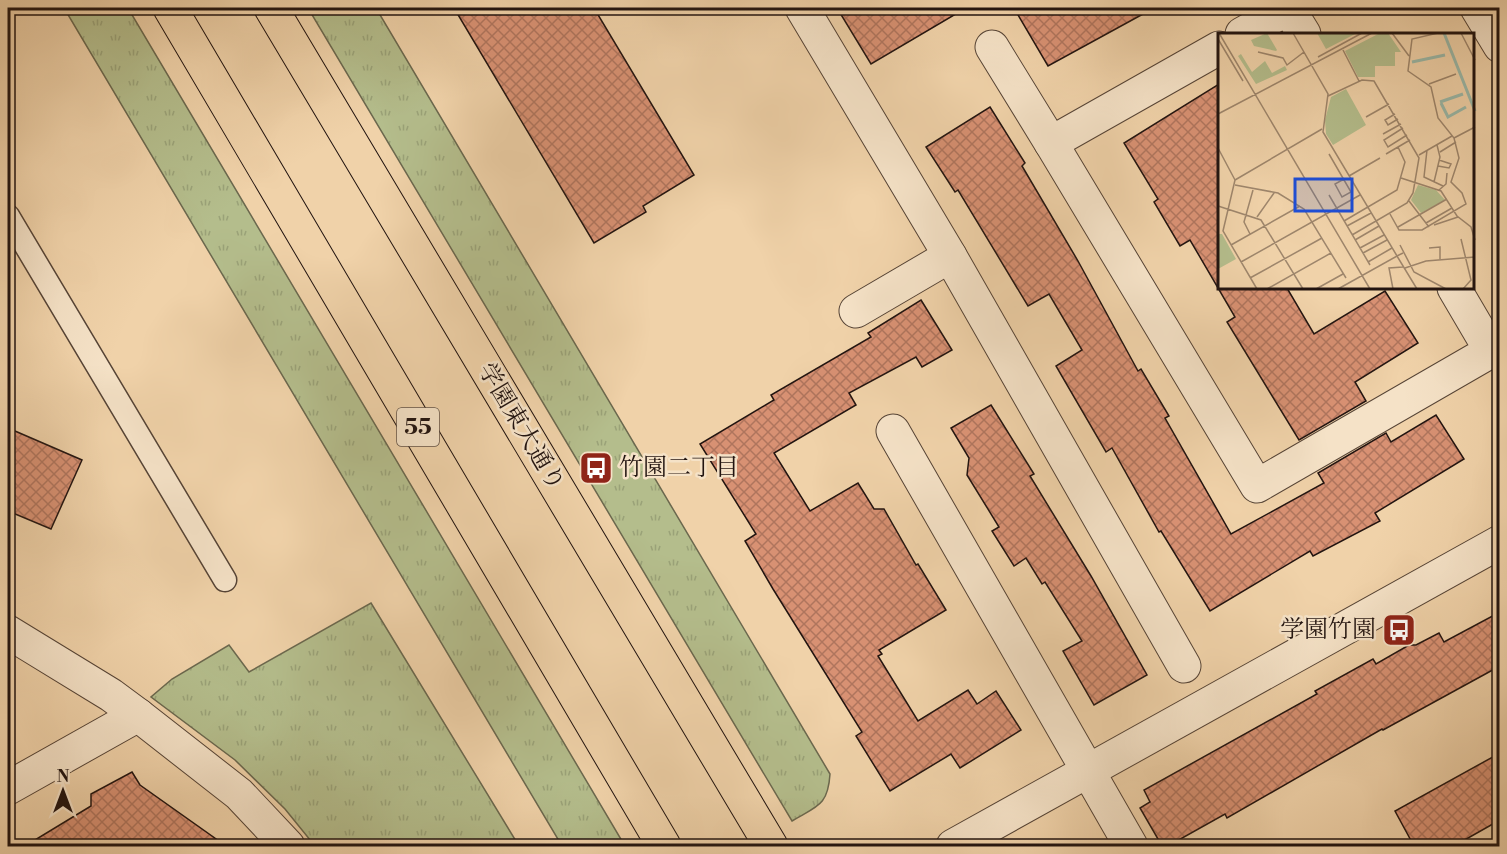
<svg xmlns="http://www.w3.org/2000/svg" width="1507" height="854" viewBox="0 0 1507 854" font-family="'Libre Bodoni','Noto Serif JP',serif">
<style>
.grass{fill:url(#grass-tufts);stroke:#6b684e;stroke-width:1.5}
.building{fill:url(#building-cross-hatch);stroke:#221410;stroke-width:1.5}
.lines{fill:none;stroke-linecap:round;stroke-linejoin:round}
.service-casing{stroke:#564436;stroke-width:25}
.pedestrian-casing{stroke:#564436;stroke-width:35}
.minor-casing{stroke:#564436;stroke-width:35}
.tertiary-casing{stroke:#564436;stroke-width:35}
.primary-casing{stroke:#221410;stroke-width:35}
.service{stroke:#f5e2c7;stroke-width:22}
.pedestrian{stroke:#f5e2c7;stroke-width:33}
.minor{stroke:#f5e2c7;stroke-width:33}
.tertiary{stroke:#f5e2c7;stroke-width:33}
.primary{stroke:#f0d2a9;stroke-width:33}
.labels{text-anchor:middle;dominant-baseline:central;stroke-width:5;stroke-linejoin:round;paint-order:stroke}
.shield{fill:#f5e2c7;stroke:#615247;stroke-width:1.5}
.shield-label{font-size:22px;font-weight:bold;fill:#221410}
.street-label{font-size:24px;fill:#221410;stroke:#f5e2c7}
.poi-label{font-size:24px;fill:#221410;stroke:#f5e2c7;text-anchor:start}
.inset-river{fill:none;stroke:#9ab8a8;stroke-width:3}
.inset-road{fill:none;stroke:#9e866c;stroke-width:1.5}
.view{fill:#1d4ed8;fill-opacity:0.15;stroke:#1d4ed8;stroke-width:3}
.inset-edge{fill:none;stroke:#221410;stroke-width:3}
</style>
<defs>
<pattern id="grass-tufts" width="24" height="20" patternUnits="userSpaceOnUse" patternTransform="scale(1.5)"><rect width="24" height="20" fill="#b4bd8c"/><path d="M3 7l-1-3M5 7V3M7 7l1-3M15 17l-1-3M17 17v-4M19 17l1-3" fill="none" stroke="#9aa278"/></pattern>
<pattern id="building-cross-hatch" width="8" height="8" patternUnits="userSpaceOnUse" patternTransform="scale(1.5)"><rect width="8" height="8" fill="#d89173"/><path d="M0 0l8 8M0 8l8-8" fill="none" stroke="#af755d"/></pattern>
</defs>
<rect width="100%" height="100%" fill="#f0d2a9"/>
<filter id="stains"><feTurbulence type="fractalNoise" baseFrequency=".00333" numOctaves="4"/><feColorMatrix values="0 0 0 0 .2 0 0 0 0 .09 0 0 0 0 .02 0 0 0 .5 -.17"/></filter>
<radialGradient id="worn" r=".72"><stop offset=".6" stop-color="#630" stop-opacity="0"/><stop offset="1" stop-color="#630" stop-opacity=".3"/></radialGradient>
<g class="grass">
<path d="M64 8H128L625 846H562Z"/>
<path d="M308 8H376L830 774C828 806 817 806 792 821Z"/>
<path d="M371 603 519 846H315L285 809 235 760 151 697 172 679 229 645 249 672Z"/>
</g>
<g class="building">
<path d="M454 8H594L694 175 643 206 646 212 594 243Z"/>
<path d="M837 8H966L871 64Z"/>
<path d="M1014 8H1154L1048 66Z"/>
<path d="M1219 84V288H1287L1314 334 1385 291 1418 343 1355 382 1366 401 1299 440 1227 322 1235 317 1190 240 1180 246 1154 202 1158 199 1124 143Z"/>
<path d="M990 107 1025 163 1022 166 1078 261 1138 371 1141 369 1169 416 1165 418 1231 534 1324 483 1318 473 1386 433 1391 442 1436 415 1464 459 1375 513 1380 521 1313 556 1310 551 1210 611 1161 531 1159 532 1112 448 1106 452 1056 366 1082 350 1049 294 1028 306 958 190 955 192 926 147Z"/>
<path d="M921 300 952 350 922 367 916 357 849 393 856 405 774 453 810 511 858 483 874 509H884L916 565 918 564 946 610 879 650 882 654 878 656 918 721 968 690 977 704 996 691 1021 730 960 768 951 754 890 791 856 736 862 732 773 589 745 541 756 534 700 444 774 400 771 395 871 337 868 333Z"/>
<path d="M991 405 1034 474 1030 476 1091 576 1147 675 1094 705 1063 651 1082 641 1045 582 1042 584 1026 558 1014 566 992 531 999 527 967 475 969 458 951 428Z"/>
<path d="M8 428 82 460 51 529 8 511Z"/>
<path d="M1500 612V666L1383 730 1382 729 1227 818 1225 814 1168 846H1162L1140 808 1150 802 1144 790 1317 694 1315 691 1373 659 1376 664 1409 645H1416L1439 633 1444 642Z"/>
<path d="M1500 753V820L1454 846H1414L1395 811Z"/>
<path d="M132 772 140 785 226 846H25L91 806V794Z"/>
</g>
<g class="lines">
<g class="service-casing">
<path id="service" d="M8 216 225 580"/>
</g>
<g class="pedestrian-casing">
<g id="pedestrian">
<path d="M802 8 950 256 1184 666"/>
<path d="M856 311 950 256"/>
</g>
</g>
<g class="minor-casing">
<g id="minor">
<path d="M1288 8 1304 34"/>
<path d="M1242 34 1289 8"/>
<path d="M992 47 1051 143"/>
<path d="M1219 48 1051 143 1257 486 1491 351 1454 288"/>
<path d="M893 431 1131 846"/>
<path d="M8 632 111 695 138 715 239 794 288 846"/>
<path d="M8 788 138 715"/>
</g>
</g>
<g class="tertiary-casing">
<g id="tertiary">
<path d="M1477 8 1500 46"/>
<path d="M953 846 1500 542"/>
</g>
</g>
<g class="primary-casing">
<g id="primary">
<path d="M170 8 664 846"/>
<path d="M271 8 771 846"/>
</g>
</g>
<use href="#service" class="service"/>
<use href="#pedestrian" class="pedestrian"/>
<use href="#minor" class="minor"/>
<use href="#tertiary" class="tertiary"/>
<use href="#primary" class="primary"/>
</g>
<defs>
<g id="bus-square" transform="scale(1.725)"><rect x="-9" y="-9" width="18" height="18" rx="4" fill="#8f2418" stroke="#f5e2c7"/><path d="M-5-6H5V4H4V6H2V4H-2V6H-4V4H-5ZM-3.5-4V0h7V-4ZM-3.5 1.2v1.5H-2V1.2ZM2 1.2v1.5H3.5V1.2Z" fill="#fff"/></g>
</defs>
<g fill-rule="evenodd">
<use href="#bus-square" x="596" y="468"/>
<use href="#bus-square" x="1399" y="630"/>
</g>
<g class="labels">
<rect class="shield" x="397" y="408" width="42" height="38" rx="4.5"/>
<g class="shield-label">
<text x="418" y="427">55</text>
</g>
<g class="street-label">
<text transform="translate(521 427) rotate(59)">学園東大通り</text>
</g>
<g class="poi-label">
<text x="619" y="468">竹園二丁目</text>
<text x="1376" y="630" text-anchor="end">学園竹園</text>
</g>
</g>
<g transform="translate(1218 33)">
<rect width="256" height="256" fill="#f0d2a9"/>
<path d="M49 0 59 17 58 18 36 13 33 7ZM99 0H139L108 16ZM128 56 148 92 115 112 108 101 107 87 113 64ZM200 152 218 157 227 167 203 180 193 167ZM0 201H4L18 226 0 236Z" fill="#b4bd8c"/>
<path d="M23 21 34 39 47 28 54 40 67 33 69 37 38 51 20 23Z" fill="#b4bd8c"/>
<path d="M162 0H170L183 19H177V33H157V44H140L127 18Z" fill="#b4bd8c"/>
<path class="inset-river" d="M226 0 257 78M194 29 227 22M222 69 245 61M223 70 230 84 248 74"/>
<path class="inset-road" d="M1 0 152 256M75 0 110 61 105 99 179 223 185 220M174 0 191 23M243 0 257 27M0 6 25 48M125 17 141 48M40 19 65 25 69 32 86 19M100 24 144 0M211 51 238 41M110 63 144 47 156 48 201 125 195 160 189 170 134 202M0 81 154 0M177 81 167 87 170 92 180 86M148 84 171 71M185 95 166 107 170 114 189 102M165 101 183 91M236 105 257 94M0 115 17 147 5 198 39 256M209 117 206 144 225 153M222 119 238 109M111 121 133 159 124 164 117 151 126 146M168 121 192 107M201 122 234 103M220 133 231 135 233 131 221 127M131 143 162 125M183 145 223 158 239 183 253 194 257 207M17 147 104 96M216 149 222 124 219 112M17 152 60 160 86 176 128 245M221 157 228 151 229 140M111 162 152 232M191 168 211 194M0 173 43 187 85 256M172 181 181 197H204L248 171 244 160 233 149 241 125 236 105 220 85 213 54 190 38 194 6 220 0M39 184 56 160M126 188 179 157 187 129 180 114M208 190 234 175M216 192 240 184M129 193 153 180M180 194 229 166M32 201 26 189 35 157M243 206 253 247 245 256M137 207 161 193M13 212 82 173M182 212 196 239 228 256M142 215 166 202M211 215 222 214V226M145 220 169 207M23 229 142 162M150 229 174 215M187 235 208 228 257 224M32 245 104 205M49 256 113 220M98 256 125 241M120 256 179 223 199 256M175 256 171 235 185 234"/>
<path class="view" d="M77 146H134V178H77Z"/>
<rect width="256" height="256" class="inset-edge"/>
</g>
<rect width="1507" height="854" fill="none" stroke="#f0d2a9" stroke-width="30"/>
<rect x="9" y="9" width="1489" height="836" fill="none" stroke="#221410" stroke-width="3"/>
<rect x="15" y="15" width="1477" height="824" fill="none" stroke="#221410" stroke-width="1.5"/>
<g transform="translate(63 791)" stroke="#f5e2c7" stroke-width="4.5" paint-order="stroke">
<path d="M0-4.5L10 22L0 15L-10 22Z" fill="#221410"/>
<text y="-9" font-size="16" font-weight="bold" text-anchor="middle" fill="#221410">N</text>
</g>
<rect width="100%" height="100%" filter="url(#stains)"/>
<rect width="100%" height="100%" fill="url(#worn)"/>
</svg>
